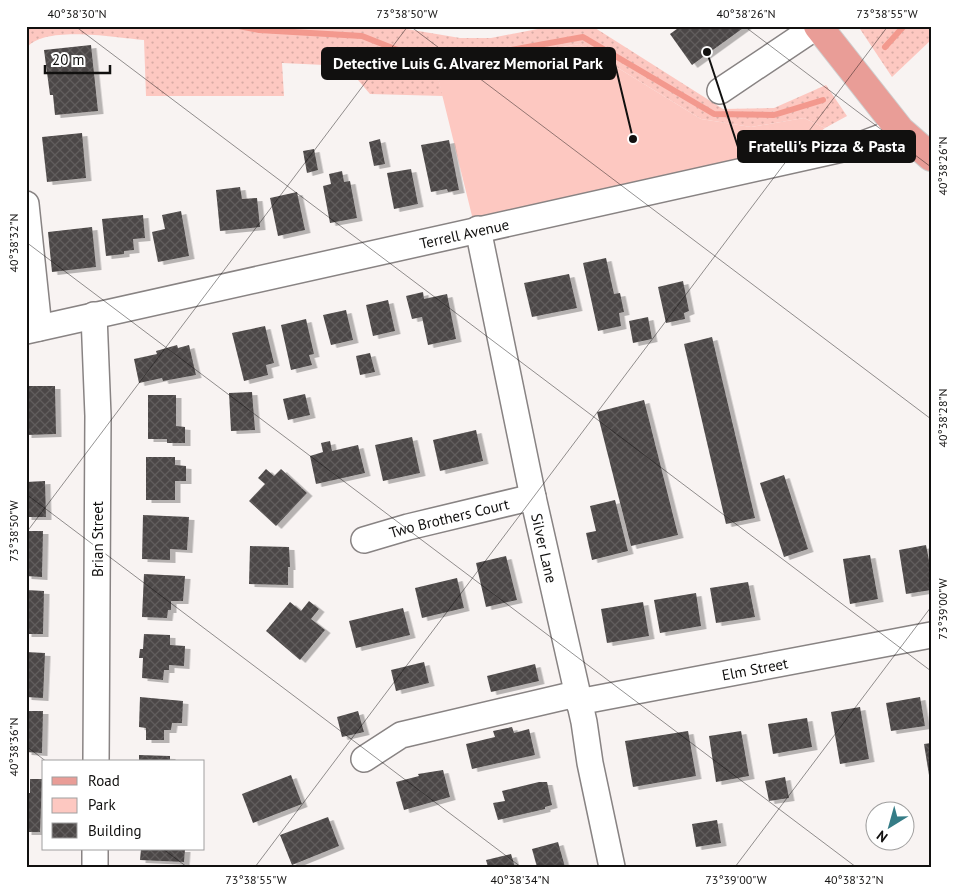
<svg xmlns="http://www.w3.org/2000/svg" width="957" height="893" viewBox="0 0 957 893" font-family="'PT Sans',sans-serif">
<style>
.grass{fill:url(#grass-dots)}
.park{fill:#fdc8c1}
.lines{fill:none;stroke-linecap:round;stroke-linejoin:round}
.stream{stroke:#f3998e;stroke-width:6}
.building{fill:url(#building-cross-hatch);filter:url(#shadow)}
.minor-casing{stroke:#888383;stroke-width:28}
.major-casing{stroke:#cfcfcf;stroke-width:30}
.minor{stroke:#fff;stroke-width:25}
.major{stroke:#e99d97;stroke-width:28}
.ticks{fill:none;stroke:#11100f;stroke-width:1;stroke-opacity:0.45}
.labels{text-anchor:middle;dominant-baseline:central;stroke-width:5;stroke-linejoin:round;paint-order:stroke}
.street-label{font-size:15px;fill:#11100f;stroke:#fff}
.leader{fill:none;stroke:#11100f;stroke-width:2}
.callout-dot{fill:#11100f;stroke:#fff;stroke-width:2}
.callout{fill:#11100f;stroke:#11100f;stroke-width:2}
.callout-label{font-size:16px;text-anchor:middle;font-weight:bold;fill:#fff}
.neatline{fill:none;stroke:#11100f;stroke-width:2}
.ticks-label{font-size:12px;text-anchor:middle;fill:#11100f}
</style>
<defs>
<pattern id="grass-dots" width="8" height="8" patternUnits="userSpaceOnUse" patternTransform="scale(1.25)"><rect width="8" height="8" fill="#fdc8c1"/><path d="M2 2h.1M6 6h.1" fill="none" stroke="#d8aba5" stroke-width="1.8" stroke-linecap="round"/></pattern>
<pattern id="building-cross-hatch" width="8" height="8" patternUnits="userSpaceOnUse" patternTransform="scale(1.25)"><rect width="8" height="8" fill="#4b4746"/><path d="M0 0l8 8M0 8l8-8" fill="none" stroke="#615d5d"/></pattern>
<filter id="shadow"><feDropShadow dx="5.5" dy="3" stdDeviation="0" flood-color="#0004"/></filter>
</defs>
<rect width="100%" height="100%" fill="#f8f3f2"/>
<g class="grass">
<path d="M26 26H389L460 38H491L553 26H592L723 109 774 108 826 85 847 116 825 128 804 118 751 127 701 119 579 44 436 70 443 96 370 94 346 66 282 63 284 96H146L144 40C116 38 43 24 26 49Z"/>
<path d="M858 26H931V40L892 77Z"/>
</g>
<path class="park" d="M579 44 701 119 751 127 804 118 825 128 798 150 474 224 436 70Z"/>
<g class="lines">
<g class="stream">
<path d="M239 26 259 30 362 36 433 64 583 37 714 114 774 115 823 100"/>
<path d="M26 27 30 26"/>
<path d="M885 47 904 26"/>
</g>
</g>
<g class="building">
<path d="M681 26H746L692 65 670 34Z"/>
<path d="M91 45 98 111 55 115 53 95H50L44 50Z"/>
<path d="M82 133 86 178 47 182 42 137Z"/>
<path d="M380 139 385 164 374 166 369 142Z"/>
<path d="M449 140 459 190 448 192 447 189 431 192 421 145Z"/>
<path d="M314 149 318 170 307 173 303 151Z"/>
<path d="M411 169 418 204 394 209 387 173Z"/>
<path d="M342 171 344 182 350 181 357 218 330 223 323 186 331 184 329 174Z"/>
<path d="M240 187 242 199 257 198 260 227 220 231 216 190Z"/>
<path d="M297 192 305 230 278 236 270 198Z"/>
<path d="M181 211 189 256 158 262 152 232 165 229 162 215Z"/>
<path d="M143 215 145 238 133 239 134 250 124 251V254L106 256 102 219Z"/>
<path d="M92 227 96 267 52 272 48 232Z"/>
<path d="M606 258 614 294 620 293 624 312 619 313 621 326 598 331 583 263Z"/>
<path d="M569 274 577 308 532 317 524 283Z"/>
<path d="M683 281 689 311 684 313 685 319 666 323 658 287Z"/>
<path d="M423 292 424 299 447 294 456 339 428 345 422 317 412 319 406 296Z"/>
<path d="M388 300 395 331 373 336 366 305Z"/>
<path d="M346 310 353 340 331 345 323 315Z"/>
<path d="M648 317 652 339 633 343 629 321Z"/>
<path d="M306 319 314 354 309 355 312 365 291 370 281 325Z"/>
<path d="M265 326 274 363 266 365 268 375 244 381 232 333Z"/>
<path d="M712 337 755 518 726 524 684 344Z"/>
<path d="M177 345 178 348 189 345 196 375 163 381 162 378 139 383 134 359 157 354 156 351Z"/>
<path d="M370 353 375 372 360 375 356 356Z"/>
<path d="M26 386H55L56 434 26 435Z"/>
<path d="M252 392 255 430 231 431 229 393Z"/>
<path d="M305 394 310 415 288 420 283 399Z"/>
<path d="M148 395H176V426L185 427V443H167V439H148Z"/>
<path d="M644 400 678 535 631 546 597 412Z"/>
<path d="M476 430 483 461 440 471 433 440Z"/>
<path d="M412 437 420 473 383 481 375 445Z"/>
<path d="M330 441 332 451 358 445 365 473 316 484 310 456 323 452 321 443Z"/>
<path d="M146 457H175V465L186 466V481H175V500H146Z"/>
<path d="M266 469 274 476 281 469 307 493 276 526 249 501 265 484 258 478Z"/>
<path d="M784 475 808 549 784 557 760 483Z"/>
<path d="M45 481 46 517H26V482Z"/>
<path d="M615 500 628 551 592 560 586 533 596 531 590 506Z"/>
<path d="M143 515 189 517 187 550 170 549V560L142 559Z"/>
<path d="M26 531H43L42 577 26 576Z"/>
<path d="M926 545 931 571V590L906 594 899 550Z"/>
<path d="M250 546 289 547 290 567H288V585L249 584Z"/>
<path d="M870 555 878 599 850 604 843 559Z"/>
<path d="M506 556 517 600 486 607 476 563Z"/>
<path d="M144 574 185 576 183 601H171V610H168L167 618 142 617Z"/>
<path d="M457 578 464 608 422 618 415 588Z"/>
<path d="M748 582 755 617 716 623 710 588Z"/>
<path d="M26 590 44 591 43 634H26Z"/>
<path d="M696 593 701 626 660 633 654 600Z"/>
<path d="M309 601 319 609 311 619 325 630 300 660 266 631 290 602 301 611Z"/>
<path d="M643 602 649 636 607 643 601 609Z"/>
<path d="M403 608 410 635 356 648 349 621Z"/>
<path d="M144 634 170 635V645L185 646 184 666 169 665V670H164L163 680 142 678 143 658H139L140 649H143Z"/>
<path d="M26 652 45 653 43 698 26 697Z"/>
<path d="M424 662 429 683 396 691 391 670Z"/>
<path d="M535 664 539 681 491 692 487 676Z"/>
<path d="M140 697 183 701 182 723H172L171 730H164V740H146V728L139 727Z"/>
<path d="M920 697 925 726 891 731 886 703Z"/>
<path d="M860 707 869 759 840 764 831 712Z"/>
<path d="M26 711H43L42 753 26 752Z"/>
<path d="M358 711 364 732 342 737 337 717Z"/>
<path d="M807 718 812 747 773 754 768 724Z"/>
<path d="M512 727 514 733 529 729 535 755 472 769 466 744 495 737 493 731Z"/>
<path d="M688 731 696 776 633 787 625 741Z"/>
<path d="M741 731 749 776 716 782 709 736Z"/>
<path d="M931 743V774L929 775 924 744Z"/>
<path d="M139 755 170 756V762H139Z"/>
<path d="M443 770 450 797 404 810 396 782 419 776 418 774Z"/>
<path d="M291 775 302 804 253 823 242 794Z"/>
<path d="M785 777 789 798 769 801 765 781Z"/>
<path d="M30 779H42L40 832H26V793H30Z"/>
<path d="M539 782H547L552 805 545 807V809L498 820 493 803 505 801 502 791Z"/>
<path d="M328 817 339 846 292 865 280 835Z"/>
<path d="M717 820 721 843 696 847 692 824Z"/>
<path d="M558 842 565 867H537L532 849Z"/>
<path d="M141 849H185L184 862 140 860Z"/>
<path d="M511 854 515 867H488L486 860Z"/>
</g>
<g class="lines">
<g class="minor-casing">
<g id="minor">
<path d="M720 91 817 26"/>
<path d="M26 204 39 328"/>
<path id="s1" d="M478 229 533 497 584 722 590 763 612 867"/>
<path d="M94 315 98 416 96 762"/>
<path id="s2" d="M26 331 860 145 900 130"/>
<path id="s3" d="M364 540 408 527 533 497"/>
<path id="s4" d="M578 702 931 635"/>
<path d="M364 759 401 735 576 694"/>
<path d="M95 867V849"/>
</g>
</g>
<g class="major-casing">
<path id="major" d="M818 26 900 130 931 157"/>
</g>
<use href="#minor" class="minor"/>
<use href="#major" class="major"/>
</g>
<path class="ticks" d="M75 26 931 671M410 26 931 419M744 26 931 167M26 242 856 867M26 494 521 867M26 533 408 26M26 746 47 762M163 849 187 867M255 867 888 26M735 867 931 607"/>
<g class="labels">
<g class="street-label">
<text stroke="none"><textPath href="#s2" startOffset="449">Terrell Avenue</textPath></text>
<text stroke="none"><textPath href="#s3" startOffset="88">Two Brothers Court</textPath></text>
<text transform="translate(97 539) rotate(-90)">Brian Street</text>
<text stroke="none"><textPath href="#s1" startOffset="326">Silver Lane</textPath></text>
<text stroke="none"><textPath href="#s4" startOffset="180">Elm Street</textPath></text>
</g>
</g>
<path class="leader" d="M633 139L615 64M707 52L738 147"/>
<g class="callout-dot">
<circle cx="633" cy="139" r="5"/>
<circle cx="707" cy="52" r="5"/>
</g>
<g class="callout">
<rect x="322" y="48" width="293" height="31" rx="5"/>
<rect x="738" y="131" width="177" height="31" rx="5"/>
</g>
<g class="callout-label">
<text x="468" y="69">Detective Luis G. Alvarez Memorial Park</text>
<text x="827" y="152">Fratelli's Pizza &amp; Pasta</text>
</g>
<rect width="957" height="893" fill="none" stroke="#ffffff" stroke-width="55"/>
<rect x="42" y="760" width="162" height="90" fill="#ffffff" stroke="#a09f9f"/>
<rect x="52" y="777" width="25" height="8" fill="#e99d97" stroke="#a09f9f"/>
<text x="88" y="786" font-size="15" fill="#11100f">Road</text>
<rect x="52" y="798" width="25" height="15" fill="#fdc8c1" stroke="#a09f9f"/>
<text x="88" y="810" font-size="15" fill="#11100f">Park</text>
<rect x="52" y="823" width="25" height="15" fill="url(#building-cross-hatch)" stroke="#a09f9f"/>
<text x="88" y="836" font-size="15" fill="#11100f">Building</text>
<g transform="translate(890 826) rotate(217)"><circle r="24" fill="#ffffff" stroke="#a09f9f"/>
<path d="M0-4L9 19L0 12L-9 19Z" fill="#357c86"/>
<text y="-8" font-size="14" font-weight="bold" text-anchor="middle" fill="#11100f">N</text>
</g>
<path d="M45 65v8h65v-8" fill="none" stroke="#11100f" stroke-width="2.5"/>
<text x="52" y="65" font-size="15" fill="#11100f" stroke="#ffffff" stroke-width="4" paint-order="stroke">20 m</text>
<rect x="28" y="28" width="902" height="838" class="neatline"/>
<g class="ticks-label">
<text x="77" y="18">40°38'30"N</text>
<text x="407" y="18">73°38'50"W</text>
<text x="746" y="18">40°38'26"N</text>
<text x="887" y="18">73°38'55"W</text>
<text transform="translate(943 166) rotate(-90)" y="4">40°38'26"N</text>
<text transform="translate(14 243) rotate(-90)" y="4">40°38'32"N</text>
<text transform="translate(943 418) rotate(-90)" y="4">40°38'28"N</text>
<text transform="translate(14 531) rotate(-90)" y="4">73°38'50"W</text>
<text transform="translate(943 609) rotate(-90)" y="4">73°39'00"W</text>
<text transform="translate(14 747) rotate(-90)" y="4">40°38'36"N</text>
<text x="256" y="884">73°38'55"W</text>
<text x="520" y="884">40°38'34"N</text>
<text x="736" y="884">73°39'00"W</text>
<text x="854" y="884">40°38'32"N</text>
</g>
</svg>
